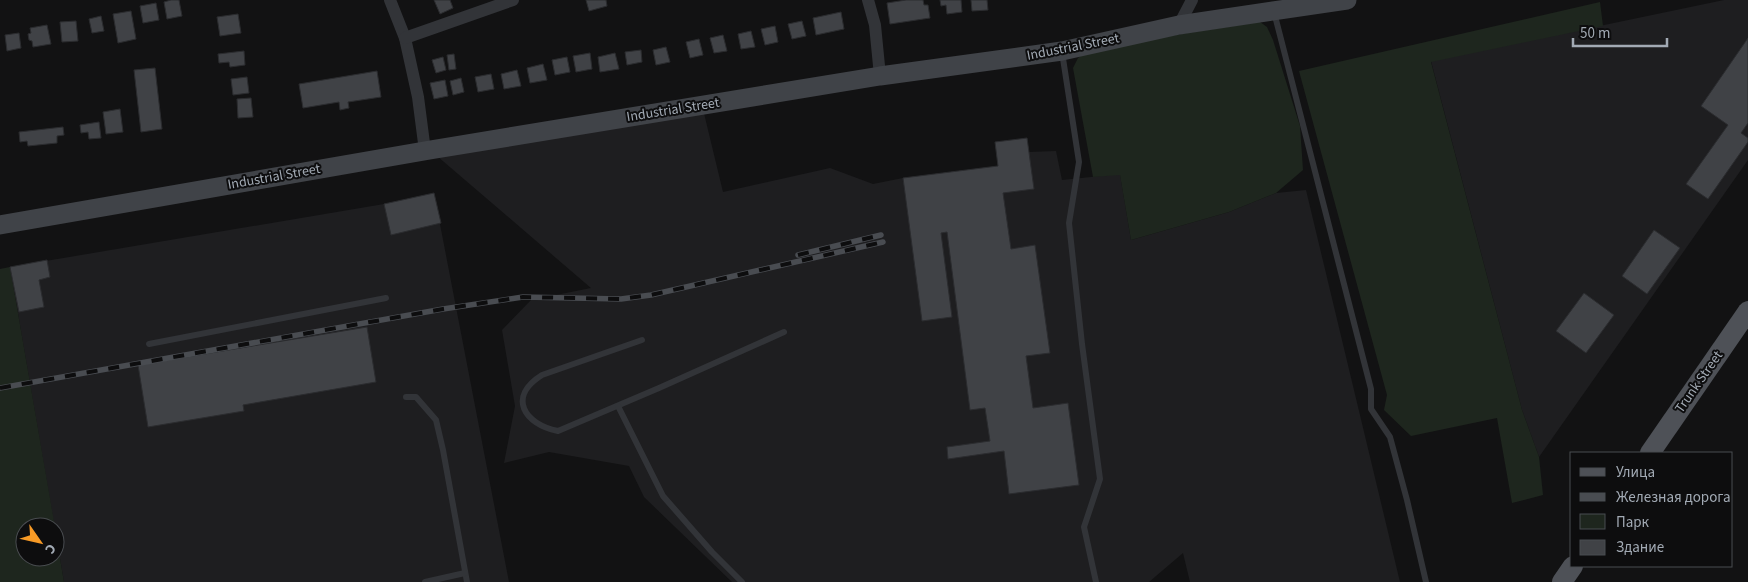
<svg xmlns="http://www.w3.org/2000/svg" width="1748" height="582" viewBox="0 0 1748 582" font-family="'Source Sans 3',sans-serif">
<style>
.built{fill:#1e1e20}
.green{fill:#1e261e}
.building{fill:#404246;stroke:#2b2c2f}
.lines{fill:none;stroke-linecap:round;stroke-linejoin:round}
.lane{stroke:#323438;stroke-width:6}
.street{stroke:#323438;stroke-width:12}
.secondary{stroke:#404348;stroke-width:19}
.primary{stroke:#4e5157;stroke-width:20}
.rail-casing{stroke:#494c51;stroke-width:5.5}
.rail{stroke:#0d0d0e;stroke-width:4;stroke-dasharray:11;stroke-linecap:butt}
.labels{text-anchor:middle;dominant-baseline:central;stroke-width:4;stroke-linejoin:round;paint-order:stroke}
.street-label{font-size:14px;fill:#a2aab4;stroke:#0d0d0e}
</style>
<rect width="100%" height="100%" fill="#121213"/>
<g class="built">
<path d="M1724 0H1748V160L1539 457 1522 410 1431 61Z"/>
<path d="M702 105 723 192 830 168 873 184 903 178 998 166 995 142 1027 138 1029 152 1056 151 1062 180 1120 174 1131 240 1229 212 1276 193 1306 190 1400 582H1190L1183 553 1149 582H732L644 497 629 466 549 452 504 463 515 406 502 330 531 300 591 288 430 150Z"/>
<path d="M434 193 509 582H64L10 267 384 204Z"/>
</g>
<g class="green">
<path d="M1600 2 1603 26 1431 62 1522 410 1539 457 1543 495 1512 503 1497 418 1411 436 1384 410 1387 395 1299 71Z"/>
<path d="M1260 22 1267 27 1273 40 1300 126 1303 170 1276 193 1229 212 1131 240 1120 175 1093 177 1073 68 1078 58 1088 51 1187 33Z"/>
<path d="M10 267 55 527H25V557H55V529L64 582H0V269Z"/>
</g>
<g class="building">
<path d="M171 0H179L182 16 167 19 164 2Z"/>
<path d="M434 0H450L453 8 440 14Z"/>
<path d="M586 0H606L607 6 589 11Z"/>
<path d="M906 0H923L924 5H928L930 18 890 24 887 3Z"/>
<path d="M940 0H961L962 12 947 14 946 5 941 6Z"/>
<path d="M971 0H987L988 10 972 11Z"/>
<path d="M156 3 159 20 143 23 140 6Z"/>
<path d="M131 11 136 39 118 43 113 14Z"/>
<path d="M841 12 844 29 816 35 813 18Z"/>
<path d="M238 14 241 33 220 36 217 17Z"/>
<path d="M101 16 104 31 92 33 89 19Z"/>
<path d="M76 21 78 41 62 42 60 22Z"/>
<path d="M802 21 806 36 792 39 788 24Z"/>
<path d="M47 25 51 44 33 47 32 41 29 40 28 34 31 33 30 28Z"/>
<path d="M775 26 778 42 765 45 761 29Z"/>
<path d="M751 31 755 47 741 49 738 34Z"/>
<path d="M19 33 21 48 7 51 5 35Z"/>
<path d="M723 35 727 51 714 53 710 38Z"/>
<path d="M1748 38V123L1741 133 1748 138V142L1708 199 1686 184 1728 125 1701 106Z"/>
<path d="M699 39 703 55 690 58 686 42Z"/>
<path d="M666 47 670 62 656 65 653 50Z"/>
<path d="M641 50 642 62 627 65 625 52Z"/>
<path d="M244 51 245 65 230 67 229 62 219 63 218 54Z"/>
<path d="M590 53 592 69 576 72 573 56Z"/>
<path d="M615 53 619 69 600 72 598 57Z"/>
<path d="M454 54 456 69 449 70 447 55Z"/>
<path d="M443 57 446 70 436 73 432 60Z"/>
<path d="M567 57 570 72 555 75 552 60Z"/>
<path d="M543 64 547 80 530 83 527 68Z"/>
<path d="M155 68 162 129 141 132 134 70Z"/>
<path d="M517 70 521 86 504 89 501 74Z"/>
<path d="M377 71 381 97 348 102 349 108 340 110 339 102 303 108 299 84Z"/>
<path d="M491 74 494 89 478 92 475 77Z"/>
<path d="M247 77 249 93 233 95 231 79Z"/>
<path d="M461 78 464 92 453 95 450 81Z"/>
<path d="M445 80 448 96 434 99 430 83Z"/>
<path d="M251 98 253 117 238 118 237 99Z"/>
<path d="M120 109 123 132 106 134 103 112Z"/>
<path d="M99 122 101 138 89 139 88 132 81 133 80 125Z"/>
<path d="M63 127 64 135 57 136V143L28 146 27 141 20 142 19 132Z"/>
<path d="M1027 138 1034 189 1003 193 1011 249 1035 245 1050 353 1026 356 1033 408 1068 403 1079 485 1009 494 1004 451 948 459 947 447 990 441 985 408 970 410 947 232 941 233 952 317 922 321 903 178 998 166 995 142Z"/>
<path d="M434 193 441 223 391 235 384 204Z"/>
<path d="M1654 230 1680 248 1647 294 1622 276Z"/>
<path d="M47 260 50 277 39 280 44 307 19 312 10 267Z"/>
<path d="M1584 293 1614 315 1586 353 1556 331Z"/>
<path d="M367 327 376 382 243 405 244 411 148 427 138 365Z"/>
</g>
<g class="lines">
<g class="lane">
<path d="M1274 12 1371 389V409L1390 437 1407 500 1426 582"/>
<path d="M1062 52 1079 162 1069 223 1082 344 1100 479 1084 527 1096 582"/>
<path d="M642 340 542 375C507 397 524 424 558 431L659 388 784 332"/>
<path d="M149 344 386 298"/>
<path d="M406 397H416L436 420 443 450 467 582"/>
<path d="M618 406 663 496 712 552 742 582"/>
<path d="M425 582 465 573"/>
</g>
<g class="street">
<path d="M390 0 405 38 418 97 425 151"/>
<path d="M868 0 875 25 880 76"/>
<path d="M1179 25 1192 0"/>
<path d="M405 38 513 0"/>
</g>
<path class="secondary" d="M0 225 430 150 880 76 1062 51 1179 25 1347 0"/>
<g class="primary">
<path d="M1650 453 1748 311"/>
<path d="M1562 582 1573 566"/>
</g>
<g class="rail-casing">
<g id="rail">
<path d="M798 255 881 235"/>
<path d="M0 388 443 309 523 297 621 299 651 295 883 242"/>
</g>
</g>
<use href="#rail" class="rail"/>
</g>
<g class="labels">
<g class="street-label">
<text transform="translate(1073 47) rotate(-11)">Industrial Street</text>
<text transform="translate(673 110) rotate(-9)">Industrial Street</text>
<text transform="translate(274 177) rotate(-10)">Industrial Street</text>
<text transform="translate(1699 382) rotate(-55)">Trunk Street</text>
</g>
</g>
<rect x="1570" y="452" width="162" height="115" fill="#0d0d0e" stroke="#494c50"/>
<rect x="1580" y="468" width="25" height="8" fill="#4e5157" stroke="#494c50"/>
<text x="1616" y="477" font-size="15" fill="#a2aab4">Улица</text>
<rect x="1580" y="493" width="25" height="8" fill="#494c51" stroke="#494c50"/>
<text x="1616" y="502" font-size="15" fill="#a2aab4">Железная дорога</text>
<rect x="1580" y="514" width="25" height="15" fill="#1e261e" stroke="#494c50"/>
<text x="1616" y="527" font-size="15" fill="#a2aab4">Парк</text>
<rect x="1580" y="540" width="25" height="15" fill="#404246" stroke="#494c50"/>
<text x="1616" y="552" font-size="15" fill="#a2aab4">Здание</text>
<g transform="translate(40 542) rotate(124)"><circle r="24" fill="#0d0d0e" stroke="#494c50"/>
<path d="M0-4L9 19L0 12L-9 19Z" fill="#f79a26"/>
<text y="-8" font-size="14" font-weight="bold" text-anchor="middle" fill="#a2aab4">С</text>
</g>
<path d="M1573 38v8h94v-8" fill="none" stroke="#a2aab4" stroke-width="2.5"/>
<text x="1580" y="38" font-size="15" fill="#a2aab4" stroke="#0d0d0e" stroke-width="4" paint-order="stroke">50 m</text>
</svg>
